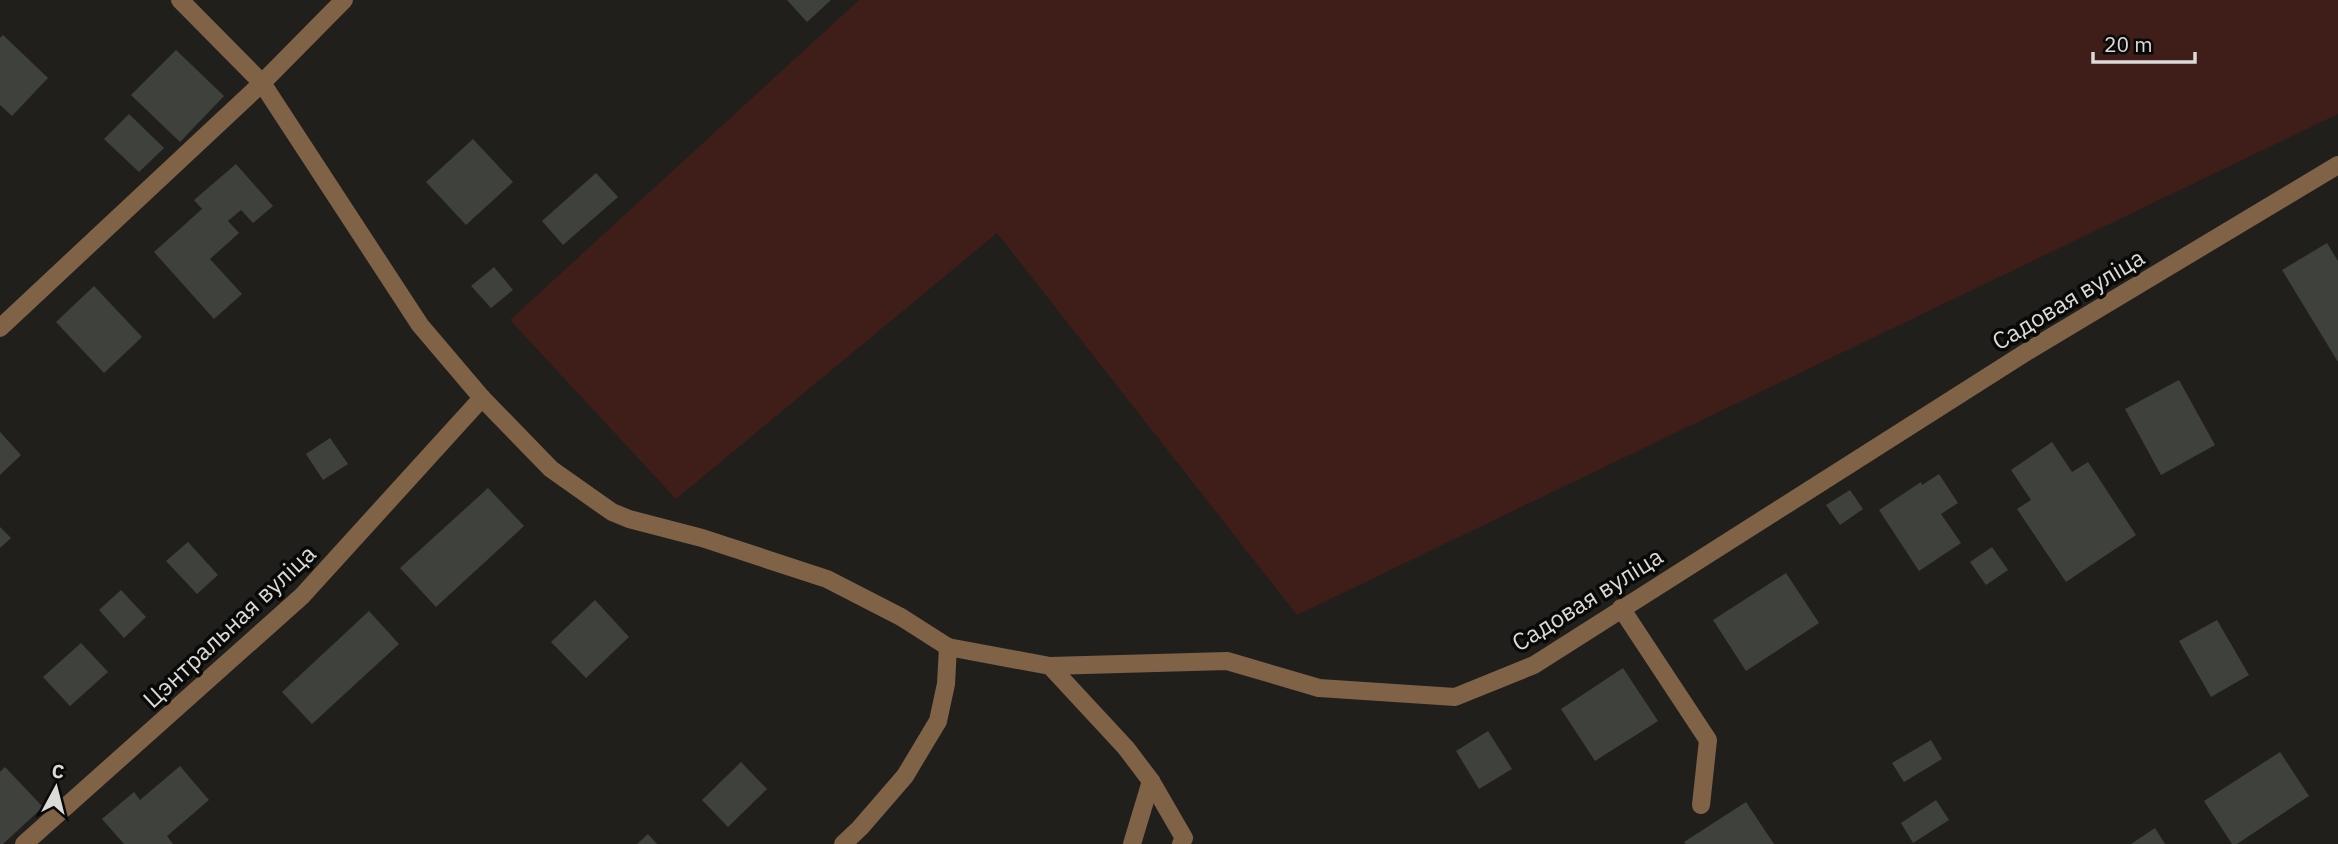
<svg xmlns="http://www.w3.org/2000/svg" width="2338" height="844" viewBox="0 0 2338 844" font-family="'IBM Plex Sans',sans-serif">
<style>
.green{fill:#3f1d19}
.building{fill:#3f413d}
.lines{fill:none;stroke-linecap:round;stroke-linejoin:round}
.minor{stroke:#806247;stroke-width:18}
.labels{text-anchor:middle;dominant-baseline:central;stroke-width:7;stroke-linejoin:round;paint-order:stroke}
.street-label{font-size:24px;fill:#dbdad8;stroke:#090908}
</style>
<rect width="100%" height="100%" fill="#201f1c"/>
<path class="green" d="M859 0H2338V114L1297 615 997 233 676 499 510 320Z"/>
<g class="building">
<path d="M787 0H831L807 22Z"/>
<path d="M3 35 48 78 12 116 0 105V38Z"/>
<path d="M176 50 224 96 180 142 131 95Z"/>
<path d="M129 114 164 148 139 172 104 139Z"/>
<path d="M473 139 513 182 466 225 426 182Z"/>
<path d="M236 164 273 206 253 223 241 210 228 221 239 233 210 259 242 294 214 319 154 252 202 209 194 200Z"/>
<path d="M596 173 618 197 563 245 542 221Z"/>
<path d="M2327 243 2338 261V362L2282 270Z"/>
<path d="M494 267 513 290 491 308 471 286Z"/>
<path d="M94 286 142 337 104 373 56 322Z"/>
<path d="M2179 380 2215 445 2161 475 2125 409Z"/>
<path d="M0 432 21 455 0 475Z"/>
<path d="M330 438 348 464 323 480 306 454Z"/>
<path d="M2052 442 2072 472 2088 462 2136 535 2066 582 2017 509 2031 500 2011 470Z"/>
<path d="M1939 474 1958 503 1941 514 1961 543 1919 571 1879 510 1921 482 1922 485Z"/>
<path d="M488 488 524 526 436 607 400 568Z"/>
<path d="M1850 490 1863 509 1840 525 1826 505Z"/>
<path d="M0 527 11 538 0 548Z"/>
<path d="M188 542 218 575 197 594 166 561Z"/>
<path d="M1992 547 2008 570 1986 585 1970 562Z"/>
<path d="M1786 573 1819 623 1746 671 1713 620Z"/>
<path d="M121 590 146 617 124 638 99 610Z"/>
<path d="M595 600 629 637 586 678 551 642Z"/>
<path d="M369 611 399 644 312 724 282 692Z"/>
<path d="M2217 620 2249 675 2211 697 2179 641Z"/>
<path d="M81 643 108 672 70 706 43 677Z"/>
<path d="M1623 668 1658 721 1595 761 1561 709Z"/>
<path d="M1488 731 1512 769 1479 789 1456 751Z"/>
<path d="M1931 740 1942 759 1904 782 1892 763Z"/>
<path d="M2280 752 2309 796 2237 844H2232L2204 801Z"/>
<path d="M741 762 767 789 728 827 702 800Z"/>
<path d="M180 766 209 800 167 836 173 844H124L102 819 134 792 140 800Z"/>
<path d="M5 767 43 807 3 844H0V772Z"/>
<path d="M1936 800 1949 820 1913 843 1901 823Z"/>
<path d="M1746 802 1774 844H1686L1684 842Z"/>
<path d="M2155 828 2165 844H2131Z"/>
<path d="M648 834 657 844H637Z"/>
</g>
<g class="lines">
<g class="minor">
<path d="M180 0 262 83 420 325 482 398 551 469 612 512 629 519 702 538 827 579 901 617 948 647"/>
<path d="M0 328 262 83 344 0"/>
<path d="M1621 608 1708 740 1701 805"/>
<path d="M1050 666 1126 748 1151 781 1184 838 1181 844"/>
<path d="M24 844 302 596 482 398"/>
<path d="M843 844 860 828 905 776 938 721 946 684 948 647 1050 666 1227 661 1319 688 1455 697 1534 665 2028 351 2338 165"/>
<path d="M1132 844 1151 781"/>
</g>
</g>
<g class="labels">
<g class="street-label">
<text transform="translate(2068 299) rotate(-31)">Садовая вуліца</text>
<text transform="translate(1587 599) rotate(-32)">Садовая вуліца</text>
<text transform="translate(229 626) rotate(-43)">Цэнтральная вуліца</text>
</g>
</g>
<g transform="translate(56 788) rotate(7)" stroke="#090908" stroke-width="5" paint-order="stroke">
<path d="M0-5L12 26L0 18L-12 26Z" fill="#dbdad8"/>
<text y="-10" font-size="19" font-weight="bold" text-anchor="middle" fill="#dbdad8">С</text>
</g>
<path d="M2093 52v10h102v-10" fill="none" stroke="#dbdad8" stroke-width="3.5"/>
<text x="2104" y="52" font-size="21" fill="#dbdad8" stroke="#090908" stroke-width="5" paint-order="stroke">20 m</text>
</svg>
